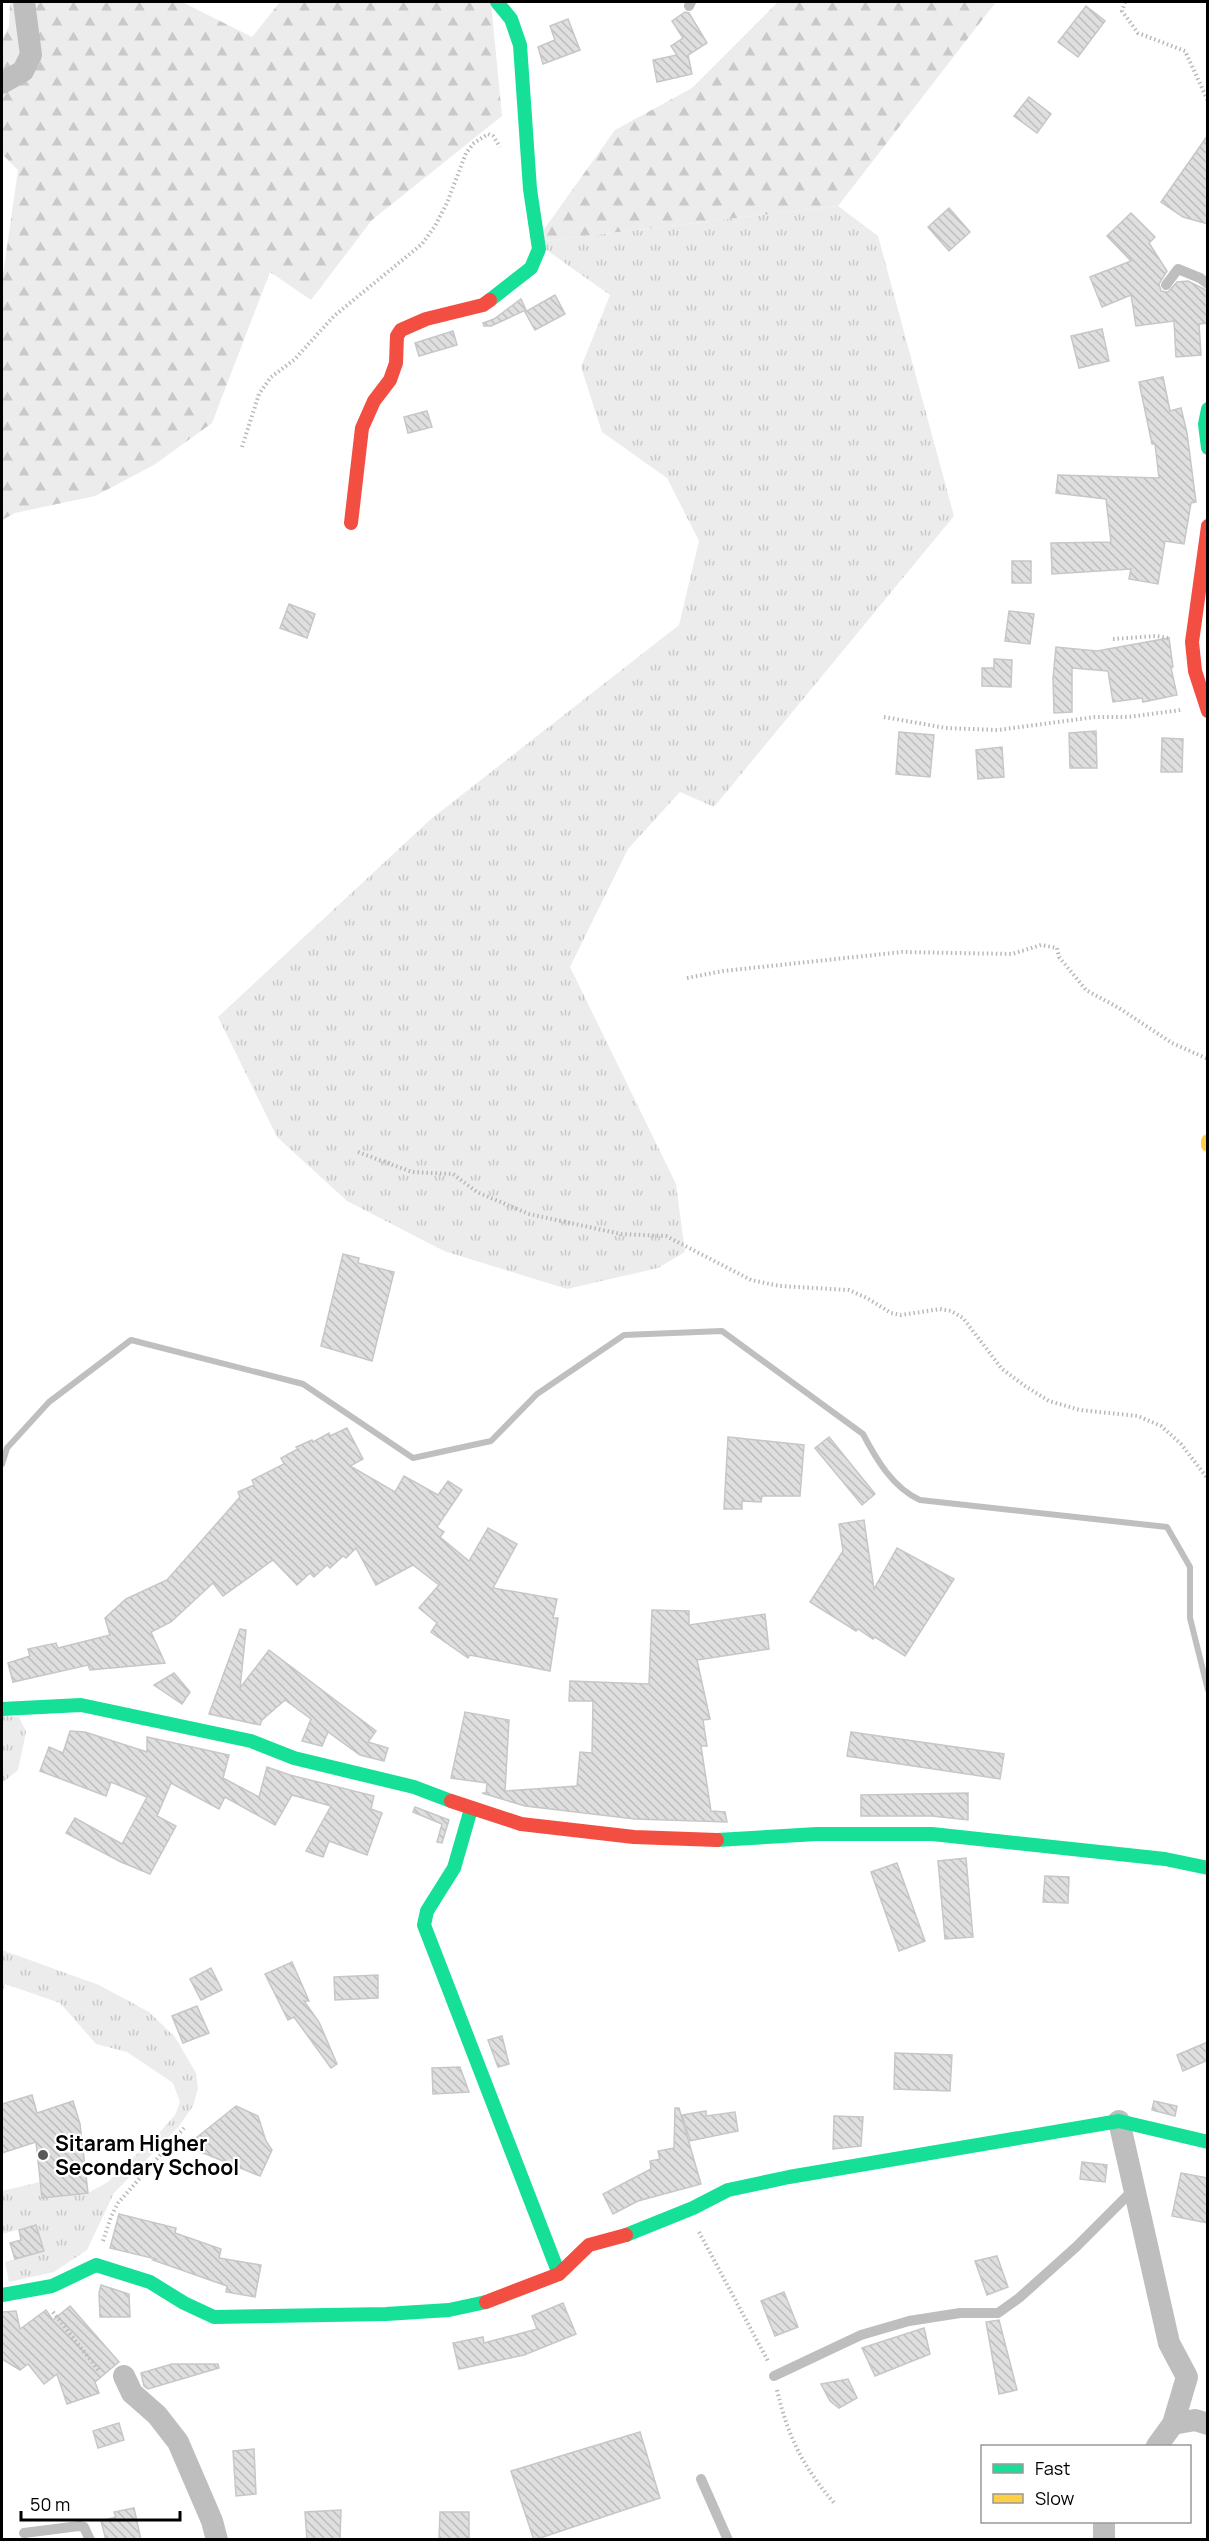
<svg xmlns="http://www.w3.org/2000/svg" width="1209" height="2541" viewBox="0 0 1209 2541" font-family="Manrope,sans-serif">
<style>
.grass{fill:url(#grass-tufts)}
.forest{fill:url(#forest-firs)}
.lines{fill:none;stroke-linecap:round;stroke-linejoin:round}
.stream{stroke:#bfbfbf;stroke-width:6}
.building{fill:url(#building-back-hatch);stroke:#c7c7c7;stroke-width:1.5}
.path{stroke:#b9b9b9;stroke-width:4;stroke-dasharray:1.5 3;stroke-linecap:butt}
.lane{stroke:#bebebe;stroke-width:10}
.street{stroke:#bebebe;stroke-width:22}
.fast{stroke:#16e098;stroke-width:14}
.slow{stroke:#ffcf43;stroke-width:14}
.jam{stroke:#f24e42;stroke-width:14}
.poi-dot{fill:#595959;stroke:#fff;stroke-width:2}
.labels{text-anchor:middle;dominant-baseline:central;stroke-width:4.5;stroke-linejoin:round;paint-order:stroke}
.poi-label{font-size:21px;font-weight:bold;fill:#000;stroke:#fff;text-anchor:start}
</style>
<defs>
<pattern id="grass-tufts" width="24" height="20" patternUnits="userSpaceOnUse" patternTransform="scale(1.5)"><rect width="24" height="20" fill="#ececec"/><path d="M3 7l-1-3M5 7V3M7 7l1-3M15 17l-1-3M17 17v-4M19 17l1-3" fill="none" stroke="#c9c9c9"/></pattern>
<pattern id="forest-firs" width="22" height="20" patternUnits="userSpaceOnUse" patternTransform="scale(1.5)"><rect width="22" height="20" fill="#ececec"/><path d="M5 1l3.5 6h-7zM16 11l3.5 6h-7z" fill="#c9c9c9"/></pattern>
<pattern id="building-back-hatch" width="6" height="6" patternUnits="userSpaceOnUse" patternTransform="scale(1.5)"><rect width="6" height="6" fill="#dfdfdf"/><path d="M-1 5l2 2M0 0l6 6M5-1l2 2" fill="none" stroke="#bebebe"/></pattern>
</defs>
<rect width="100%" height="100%" fill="#fff"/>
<g class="grass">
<path d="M838 206 878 236 954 516 714 807 680 792 628 849 570 967 676 1184 685 1252 658 1268 567 1289 444 1251 347 1201 277 1137 218 1017 431 819 679 625 699 541 667 478 602 432 581 367 610 295 535 242Z"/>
<path d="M2 1716 19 1717 26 1732 18 1770 2 1783Z"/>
<path d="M2 1950 99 1985 149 2012 175 2037 196 2073 198 2089 193 2106 179 2126 114 2193 87 2250 54 2272 9 2282 5 2262 44 2251 36 2225 2 2234V2191L40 2182 42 2198 88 2193 108 2182 160 2132 175 2115 180 2102 173 2083 127 2052 96 2044 60 2003 5 1984 2 1992Z"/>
</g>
<g class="forest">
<path d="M10 2H182L252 37 280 2H491L502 116 372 220 311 300 270 272 212 423 154 465 95 496 15 513 2 520V282L18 170 2 154V40L9 26Z"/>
<path d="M778 2H996L838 206 535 242 615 130 692 88Z"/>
</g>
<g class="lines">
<path class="stream" d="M2 1464 7 1448 49 1402 131 1340 303 1384 413 1458 491 1441 537 1394 624 1335 722 1331 863 1434C876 1459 893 1488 920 1500L1167 1527 1190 1567V1618L1208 1690"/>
</g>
<g class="building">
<path d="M1086 6 1105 21 1078 57 1058 42Z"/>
<path d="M685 12 689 13 707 43 688 55 692 74 657 82 653 60 677 55 671 46 683 38 672 21Z"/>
<path d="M568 19 580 50 543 64 538 47 555 40 550 26Z"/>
<path d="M1029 97 1051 114 1037 133 1014 116Z"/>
<path d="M1208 135V224L1183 217 1161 202Z"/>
<path d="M949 208 970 232 949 251 928 227Z"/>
<path d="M1131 213 1155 237 1149 243 1167 271 1159 284 1161 291 1168 292 1177 282 1188 281 1208 291V323L1199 324 1201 355 1176 357 1174 321 1136 326 1131 295 1102 307 1090 277 1131 261 1107 236Z"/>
<path d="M555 295 565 314 535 330 525 312Z"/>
<path d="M521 299 526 310 491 326H484L483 323 494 319Z"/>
<path d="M1102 329 1109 361 1079 368 1071 336Z"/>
<path d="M453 331 457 345 419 356 415 343Z"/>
<path d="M1163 377 1170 411 1181 408 1187 433 1196 502 1191 503 1184 544 1165 541 1158 584 1129 579 1131 569 1052 574 1051 543 1111 542 1106 499 1056 493 1058 475 1159 478 1155 444H1152L1139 382Z"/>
<path d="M427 411 432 427 408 433 404 417Z"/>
<rect x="1012" y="561" width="19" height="22"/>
<path d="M289 604 315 614 307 638 280 628Z"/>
<path d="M1009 611 1034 614 1030 644 1005 641Z"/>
<path d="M1169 638 1173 667 1171 668 1177 695 1143 702 1142 698 1113 702 1108 671 1072 668V712L1054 713 1053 678 1056 647 1097 651Z"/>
<path d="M994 659 1012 660 1011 687 982 686V668H994Z"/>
<path d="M1096 731 1097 768H1070L1069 733Z"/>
<path d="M899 732 934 735 930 777 896 774Z"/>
<path d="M1162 738 1183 739 1182 772H1161Z"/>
<path d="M1002 747 1004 777 978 779 976 750Z"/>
<path d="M343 1254 359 1258 358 1263 394 1272 372 1361 321 1346Z"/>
<path d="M347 1428 363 1459 350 1466 395 1492 404 1476 438 1495 448 1481 462 1490 437 1527 444 1532 440 1537 469 1561 488 1528 517 1544 493 1588 557 1599 553 1618H558L550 1671 470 1655 468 1658 431 1632 437 1623 419 1608 439 1585 413 1565 376 1585 356 1548 346 1558 343 1556 330 1568 327 1565 314 1577 310 1573 297 1585 273 1560 223 1596 213 1583 171 1622 151 1632 165 1663 90 1670 88 1665 13 1682 8 1663 30 1656 28 1649 56 1643 58 1648 110 1635 105 1618 126 1599 167 1580 240 1497 238 1492 254 1485 252 1480 284 1464 281 1458 298 1449 296 1447 312 1440 313 1442 329 1433 330 1436Z"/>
<path d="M728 1437 804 1445 800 1496H762L761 1502 742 1501V1509H724Z"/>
<path d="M829 1437 875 1494 862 1505 815 1448Z"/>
<path d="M864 1520 874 1589 897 1548 954 1579 905 1656 875 1637 873 1639 858 1629 856 1631 810 1602 843 1551 839 1524Z"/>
<path d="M652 1610 689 1611V1625L765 1614 769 1649 697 1660 710 1719 703 1720 707 1746H701L711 1811 725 1812 727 1822 635 1819 525 1806 482 1793H486L487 1783 451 1778 465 1712 509 1720 505 1791 577 1786 580 1752 592 1753 593 1701H569L570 1681 649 1684Z"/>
<path d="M240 1629 246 1630 240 1688 269 1650 376 1731 368 1742 388 1748 384 1761 360 1755 328 1732 322 1746 302 1741 311 1719 285 1700 262 1720 260 1725 209 1714Z"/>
<path d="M174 1673 190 1692 182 1704 154 1685Z"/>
<path d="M70 1731 85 1732 147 1752V1737L229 1755 223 1778 259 1797 267 1767 290 1775 374 1796 371 1809 382 1813 367 1855 329 1841 323 1857 306 1851 331 1806 292 1795 275 1825 225 1797 219 1809 171 1783 157 1816 176 1826 150 1874 121 1862 66 1833 75 1818 122 1844 147 1797 111 1782 106 1796 40 1771 49 1747 63 1753Z"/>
<path d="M851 1732 1004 1754 1000 1779 847 1756Z"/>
<path d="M968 1793V1820L932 1816H861V1795Z"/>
<path d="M415 1807 449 1820 442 1843 437 1842 442 1824 413 1812Z"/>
<path d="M966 1858 973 1937 945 1939 938 1861Z"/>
<path d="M897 1863 925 1941 899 1951 871 1872Z"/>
<path d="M1045 1876 1069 1877 1068 1903 1043 1902Z"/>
<path d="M292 1962 309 2001H304L319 2022 337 2064 331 2068 294 2017 288 2020 265 1974Z"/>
<path d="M211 1968 222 1990 201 2000 190 1979Z"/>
<path d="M378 1975V1998L335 2000 334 1977Z"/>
<path d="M197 2006 209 2033 183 2043 172 2016Z"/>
<path d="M502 2036 509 2064 498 2067 488 2040Z"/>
<path d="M1208 2042V2060L1183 2071 1177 2055Z"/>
<path d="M895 2053 952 2055 950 2091 894 2089Z"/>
<path d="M460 2067 469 2092 433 2094 432 2068Z"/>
<path d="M32 2095 37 2113 73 2101 80 2124 88 2193 42 2198 36 2142 2 2153V2104Z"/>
<path d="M1154 2101 1177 2106 1175 2116 1152 2110Z"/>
<path d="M236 2106 258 2116 266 2141 272 2150 260 2176 186 2146Z"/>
<path d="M675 2108H679L701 2184 638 2201 613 2214 603 2194 651 2169 650 2161 660 2159 658 2151 674 2148Z"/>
<path d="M706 2111V2116L735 2112 738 2131 690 2141 682 2115Z"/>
<path d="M834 2116 863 2117 861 2146 833 2149Z"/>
<path d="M1082 2162 1107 2165 1105 2182 1080 2179Z"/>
<path d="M1181 2173 1208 2178V2223L1172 2216Z"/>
<path d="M119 2214 176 2228 175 2233 221 2249 219 2258 261 2265 255 2297 226 2292 227 2286 153 2260 156 2259 110 2248Z"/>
<path d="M36 2225 44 2251 15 2259 10 2243 21 2240 19 2230Z"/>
<path d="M997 2256 1008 2287 987 2295 975 2261Z"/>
<path d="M101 2285 129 2294 130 2317H100L99 2293Z"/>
<path d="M784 2292 798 2327 775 2336 761 2301Z"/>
<path d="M563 2303 576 2334 524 2355 459 2369 453 2343 483 2337 484 2343 537 2329 532 2316Z"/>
<path d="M70 2306 119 2362 95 2382 99 2393 67 2404 57 2374 44 2384 28 2364 20 2370 2 2359V2312L16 2311 20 2329 46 2310 53 2320Z"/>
<path d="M999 2320 1017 2390 999 2394 986 2322Z"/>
<path d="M924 2328 930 2354 875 2376 862 2348Z"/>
<path d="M172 2364H218L219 2368 148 2389 144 2386 141 2373Z"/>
<path d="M848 2379 857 2398 839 2408 830 2401 821 2384Z"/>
<path d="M119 2423 124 2440 98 2448 93 2431Z"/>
<path d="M640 2432 660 2498 534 2540 511 2471Z"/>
<path d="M254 2449 256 2494 236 2496 233 2451Z"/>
<path d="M134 2508 141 2540H106L101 2521 116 2517 114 2512Z"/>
<path d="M341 2510 340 2540H307L305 2512Z"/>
<path d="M440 2512H469V2540H439Z"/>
</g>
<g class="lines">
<g class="path">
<path d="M1125 2 1122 11 1138 33 1185 51 1208 101"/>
<path d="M242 447 259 394 271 377 294 360 334 316 422 244 435 226 447 203 466 153 474 143 488 134 493 136 500 147"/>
<path d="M1113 639 1156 636 1168 638"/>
<path d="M884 717 946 728 998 730 1095 717H1128L1181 710"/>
<path d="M687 978 723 971 902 952 1012 954 1041 945 1057 948 1059 957 1086 990 1119 1008 1172 1043 1208 1059"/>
<path d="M358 1152 412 1172 453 1174 477 1192 529 1214 621 1234 666 1236 751 1280 780 1286 849 1290 867 1298 891 1313 901 1315 940 1309 951 1311 963 1318 1002 1369 1025 1386 1049 1401 1080 1410 1138 1416 1161 1426 1181 1444 1208 1479"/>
<path d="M699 2232 769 2363"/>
<path d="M103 2241 111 2217 118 2203 184 2128"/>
<path d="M53 2312 99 2371"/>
<path d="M777 2390C788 2437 803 2467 835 2504"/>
</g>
<g class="lane">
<path d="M689 6 691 2"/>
<path d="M1166 285 1178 269 1200 278 1208 284"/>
<path d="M774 2376 861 2335 909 2321 960 2313H998L1019 2298 1076 2247 1134 2189"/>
<path d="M701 2479 728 2540"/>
<path d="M24 2533 79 2526 84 2527 90 2540"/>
</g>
<g class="street">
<path d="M2 83 23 71 31 55 24 2"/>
<path d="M1119 2121 1169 2343 1187 2377 1173 2424 1157 2446"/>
<path d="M124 2376 132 2393 157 2415 178 2442 212 2521 217 2540"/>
<path d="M1173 2424 1195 2420 1208 2424"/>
<path d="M1104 2540V2522"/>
</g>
<g class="fast">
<path d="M490 300 531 268 539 249 530 189 520 45 511 19 497 2"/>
<path d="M1208 409 1205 424 1208 448"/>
<path d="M2 1709 81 1705 251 1741 294 1758 414 1787 451 1801"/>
<path d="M471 1809 454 1868 427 1911 424 1925 559 2274"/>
<path d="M717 1840 817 1834H932L1165 1859 1208 1868"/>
<path d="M626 2235 693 2208 728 2190 789 2177 1119 2121 1208 2142"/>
<path d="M2 2295 52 2286 96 2265 150 2282 184 2303 214 2317 386 2314 449 2310 486 2302"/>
</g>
<path class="slow" d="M1208 1141V1145"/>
<g class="jam">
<path d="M351 523 362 428 374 401 390 380 396 363 397 336 401 330 426 319 483 305 490 300"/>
<path d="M1208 526 1192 642 1195 671 1208 711"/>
<path d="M451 1801 521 1824 634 1837 717 1840"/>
<path d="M486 2302 559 2274 589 2245 626 2235"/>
</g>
</g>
<circle class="poi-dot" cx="43" cy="2155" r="6"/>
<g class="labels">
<g class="poi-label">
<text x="55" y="2143">Sitaram Higher<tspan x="55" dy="24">Secondary School</tspan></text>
</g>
</g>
<rect width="1209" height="2541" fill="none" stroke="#000000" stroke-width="6"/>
<rect x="981" y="2445" width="210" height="78" fill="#ffffff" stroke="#999999" stroke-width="1.5"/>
<rect x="993" y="2464" width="30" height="9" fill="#16e098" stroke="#999999" stroke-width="1.5"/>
<text x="1035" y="2475" font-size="18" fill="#000000">Fast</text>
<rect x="993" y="2494" width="30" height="9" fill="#ffcf43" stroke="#999999" stroke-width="1.5"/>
<text x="1035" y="2505" font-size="18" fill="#000000">Slow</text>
<path d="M21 2511v9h159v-9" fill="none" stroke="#000000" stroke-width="3"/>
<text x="30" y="2511" font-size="18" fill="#000000" stroke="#ffffff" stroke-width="4.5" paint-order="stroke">50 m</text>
</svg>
